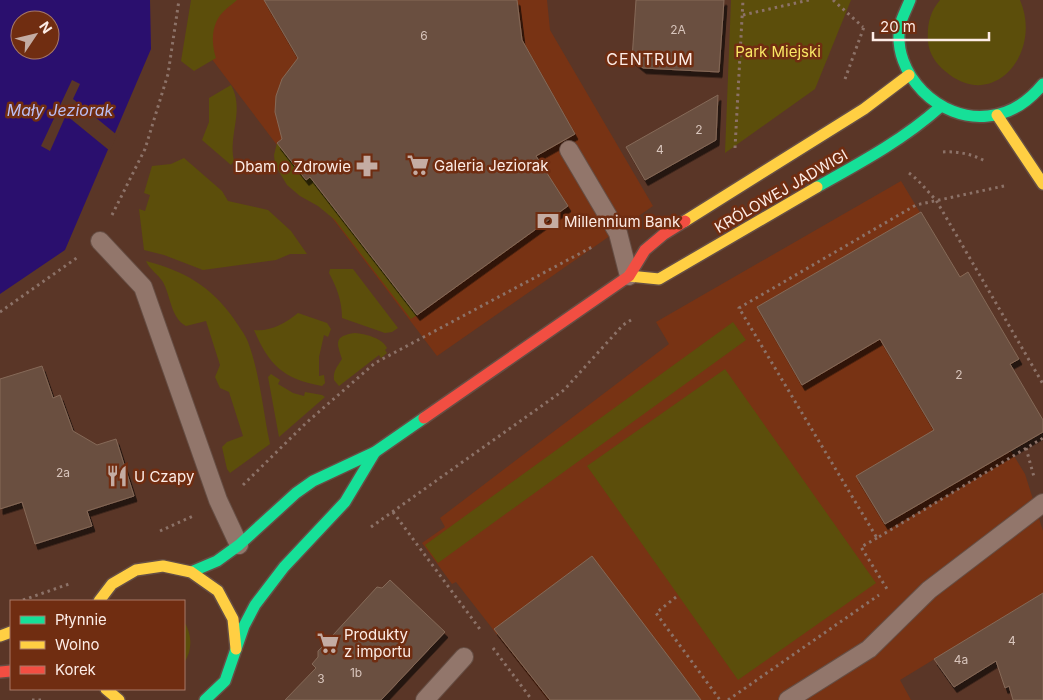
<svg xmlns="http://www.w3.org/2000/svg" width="1043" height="700" viewBox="0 0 1043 700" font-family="Inter,sans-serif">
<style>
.built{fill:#783314}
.green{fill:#5c4e0b}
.water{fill:#2a0f6e;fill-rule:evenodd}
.pier{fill:#5a3627}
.building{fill:#6b503f;stroke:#856958;filter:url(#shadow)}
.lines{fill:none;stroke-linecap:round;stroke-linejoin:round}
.lane-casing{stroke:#664e44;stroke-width:20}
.fast-casing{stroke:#664e44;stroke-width:14}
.slow-casing{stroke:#664e44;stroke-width:14}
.jam-casing{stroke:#664e44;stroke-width:14}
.path{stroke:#8c7268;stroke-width:3;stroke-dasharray:2.5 4;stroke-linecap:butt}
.lane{stroke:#92766b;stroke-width:18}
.fast{stroke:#16e098;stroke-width:11}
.slow{stroke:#ffcf43;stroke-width:11}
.jam{stroke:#f24e42;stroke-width:11}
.labels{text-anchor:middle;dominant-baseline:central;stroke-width:5;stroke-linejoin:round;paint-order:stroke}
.number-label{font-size:12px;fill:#d8c5bc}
.park-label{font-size:15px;fill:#fae764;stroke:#702d11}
.poi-label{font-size:15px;fill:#fdece6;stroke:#702d11;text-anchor:start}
.street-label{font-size:15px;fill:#fdece6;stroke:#702d11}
.neighbourhood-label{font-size:16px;letter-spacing:1px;fill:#fdece6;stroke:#702d11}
.water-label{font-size:16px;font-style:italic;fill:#bbbff5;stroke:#702d11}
</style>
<defs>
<filter id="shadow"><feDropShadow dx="3" dy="5.5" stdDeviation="0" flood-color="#0009"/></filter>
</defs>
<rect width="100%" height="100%" fill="#5a3627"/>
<g class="built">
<path d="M209 0H547L550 30 653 206 437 356 211 58Z"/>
<path d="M901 181 959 277 968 272 1019 359 1010 365 1043 420V432L1011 451 1025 474 1043 531V593L900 680 911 700H548L456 582 452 584 422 543 445 527 440 518 669 344 656 322Z"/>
</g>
<g class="green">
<path d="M191 0H237C234 3 229 6 225 10 211 23 211 41 216 58L194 71 181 61Z"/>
<path d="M731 0H851L815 89 725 153Z"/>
<path d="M940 0H1020C1043 53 993 113 945 71 936 64 929 53 928 42 927 26 929 13 940 0Z"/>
<path d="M231 85C245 111 228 134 234 161L231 165 202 140 209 122V98Z"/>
<path d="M277 143 315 173 317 186 417 315 411 319 335 220 318 206 300 196 287 185 275 165 274 155Z"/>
<path d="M184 158 222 191 228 201 268 210 291 231 307 254H290L276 260 203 270 164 255 144 250 139 209 145 211 150 195 144 193 152 166 171 164Z"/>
<path d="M146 261C184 271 211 286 234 319 239 327 245 334 248 342 260 374 263 411 270 444L230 473 227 469 222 447 227 442 243 436 229 392 220 388 215 377 220 365 206 321 186 326C171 318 171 297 163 282 158 274 150 270 146 261Z"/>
<path d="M330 269H353L398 328 392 332 385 333 342 318C342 301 337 288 329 273Z"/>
<path d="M298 313 327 323 331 329 328 337 324 335 319 357V376L324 375 325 383 322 386C283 379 269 365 254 330 270 332 286 323 298 313Z"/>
<path d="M733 322 746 340 438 563 425 545Z"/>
<path d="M355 333C366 334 382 338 387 348L385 350 387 353 381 358 379 355 339 386 334 380C333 371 337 367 342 359 337 343 333 336 355 333Z"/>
<path d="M725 369 876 583 738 680 587 466Z"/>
<path d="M271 374 280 380 278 384 293 393 304 396 305 392 322 395 325 397 279 437 268 377Z"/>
<path d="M184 621C192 635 193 649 184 663Z"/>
</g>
<path class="water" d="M0 0H150L151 49 65 250 0 294ZM20 20H50V50H20Z"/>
<path class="pier" d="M72 80 80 84 73 99 117 135 110 151 66 115 50 151 41 146Z"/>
<g class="building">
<path d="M264 0H517L522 40 575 134 536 156 568 206 417 315 310 177 306 180 277 143 282 139 275 112 276 96 282 79 298 58Z"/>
<path d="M636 0H724L719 72 643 68 632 59Z"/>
<path d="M718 95 716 140 645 180 626 147Z"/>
<path d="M921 212 960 277 968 272 1019 359 1010 364 1043 420V432L885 524 856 476 934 430 880 339 802 385 757 307Z"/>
<path d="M42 366 53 398 60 395 73 431 97 445 116 439 134 496 87 511 92 526 35 544 22 502 0 509V379Z"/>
<path d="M592 556 681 673 701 700H550L494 629Z"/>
<path d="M390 580 445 632 381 700H285L316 668 312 664 318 657V651L323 646 377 587 382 588Z"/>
<path d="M1043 593V700H1013L1009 686 1005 688 996 661 954 687 934 659Z"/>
</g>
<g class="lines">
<g class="lane-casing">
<g id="lane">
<path d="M569 150 618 233 629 276"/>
<path d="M100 241 143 287 218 500 239 545"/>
<path d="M425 700 464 657"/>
<path d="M788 700 869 649 929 590 1043 503"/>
</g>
</g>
<g class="fast-casing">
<g id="fast">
<path d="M910 0C907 8 902 17 900 25 891 74 940 122 988 116 1011 114 1029 101 1043 84"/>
<path d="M817 187C860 163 903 140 940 107"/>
<path d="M191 572 217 561 239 545 296 493 313 481 375 452 424 418"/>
<path d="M205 700 225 681 244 626 255 605 284 567 345 502 375 452"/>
</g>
</g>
<g class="slow-casing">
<g id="slow">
<path d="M997 115 1043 184"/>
<path d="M685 221 864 109 909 75"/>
<path d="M629 276 659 279 817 187"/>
<path d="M99 601 112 584 136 570 163 566 191 572 218 591 233 619 236 649"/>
<path d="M0 636 11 632"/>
<path d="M106 689 119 700"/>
</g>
</g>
<g class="jam-casing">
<g id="jam">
<path d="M424 418 629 276 645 250 664 234 685 221"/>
<path d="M0 672 11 671"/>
</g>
</g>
<g class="path">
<path d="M833 0 863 27"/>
<path d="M743 15 809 0"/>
<path d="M845 79 865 24"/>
<path d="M735 148 743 0"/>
<path d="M943 152C957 151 972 154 985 161"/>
<path d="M909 173C919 180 927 191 936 200L1043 384"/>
<path d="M1004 186 916 205 739 308 877 538 1043 438"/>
<path d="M112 215 145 149 168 74 179 0"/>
<path d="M0 312 78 257"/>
<path d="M1026 448 1034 477"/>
<path d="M243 485 306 423 375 363 592 247"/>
<path d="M393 512 482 632"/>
<path d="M371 527 564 390 623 325 631 320"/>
<path d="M160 531 193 516"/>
<path d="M877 538 861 547 887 589 886 590"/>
<path d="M676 597 656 613 720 700"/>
<path d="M23 600 69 584"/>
<path d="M493 648 532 700"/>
<path d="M32 700H43"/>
<path d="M728 700 879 595"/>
</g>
<use href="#lane" class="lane"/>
<use href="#fast" class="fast"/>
<use href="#slow" class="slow"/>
<use href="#jam" class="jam"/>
</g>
<defs>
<g id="supermarket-bare" transform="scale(1.725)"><path d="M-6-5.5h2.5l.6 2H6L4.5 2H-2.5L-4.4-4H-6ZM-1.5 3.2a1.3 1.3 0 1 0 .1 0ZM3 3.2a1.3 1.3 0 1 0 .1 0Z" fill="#c4aca3" stroke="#702d11" stroke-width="2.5" paint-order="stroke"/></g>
<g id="pharmacy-bare" transform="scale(1.725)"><path d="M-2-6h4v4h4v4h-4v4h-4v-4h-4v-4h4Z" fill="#c4aca3" stroke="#702d11" stroke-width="2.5" paint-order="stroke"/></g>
<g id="bank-bare" transform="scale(1.725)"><path d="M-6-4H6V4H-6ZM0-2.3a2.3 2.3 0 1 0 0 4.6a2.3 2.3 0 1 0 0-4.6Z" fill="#c4aca3" stroke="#702d11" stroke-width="2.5" paint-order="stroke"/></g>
<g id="restaurant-bare" transform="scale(1.725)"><path d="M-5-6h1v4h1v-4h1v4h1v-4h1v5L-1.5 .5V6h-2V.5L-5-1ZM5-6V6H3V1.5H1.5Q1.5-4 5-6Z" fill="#c4aca3" stroke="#702d11" stroke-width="2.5" paint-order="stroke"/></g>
</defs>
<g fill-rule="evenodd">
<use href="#supermarket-bare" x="418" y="165"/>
<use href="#pharmacy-bare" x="367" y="166"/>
<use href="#bank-bare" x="548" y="221"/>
<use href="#restaurant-bare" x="117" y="476"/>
<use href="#supermarket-bare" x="328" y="643"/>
</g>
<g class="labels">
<g class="number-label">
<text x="678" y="29">2A</text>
<text x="424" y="35">6</text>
<text x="699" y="129">2</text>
<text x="660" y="149">4</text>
<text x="959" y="374">2</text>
<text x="63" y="472">2a</text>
<text x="1012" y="640">4</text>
<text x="961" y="659">4a</text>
<text x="356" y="672">1b</text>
<text x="321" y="678">3</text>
</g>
<g class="park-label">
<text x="778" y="51">Park Miejski</text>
</g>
<g class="poi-label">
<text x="434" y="165">Galeria Jeziorak</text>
<text x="351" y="166" text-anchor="end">Dbam o Zdrowie</text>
<text x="564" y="221">Millennium Bank</text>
<text x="134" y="476">U Czapy</text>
<text x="344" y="634">Produkty<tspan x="344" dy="17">z importu</tspan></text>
</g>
<g class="street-label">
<text transform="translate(781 191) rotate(-30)">KRÓLOWEJ JADWIGI</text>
</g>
<g class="neighbourhood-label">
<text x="650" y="59">CENTRUM</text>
</g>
<g class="water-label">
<text x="60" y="110">Mały Jeziorak</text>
</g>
</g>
<rect x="10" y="600" width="175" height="90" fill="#702d11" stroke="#a87966"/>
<rect x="20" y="616" width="25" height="8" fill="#16e098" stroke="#a87966"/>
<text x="55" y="625" font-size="15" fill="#fdece6">Płynnie</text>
<rect x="20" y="641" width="25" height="8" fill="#ffcf43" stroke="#a87966"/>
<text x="55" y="650" font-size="15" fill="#fdece6">Wolno</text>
<rect x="20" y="666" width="25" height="8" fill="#f24e42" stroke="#a87966"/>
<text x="55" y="675" font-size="15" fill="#fdece6">Korek</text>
<g transform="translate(35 35) rotate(55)"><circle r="24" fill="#702d11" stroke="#a87966"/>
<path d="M0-4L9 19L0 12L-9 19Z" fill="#c4aca3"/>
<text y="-8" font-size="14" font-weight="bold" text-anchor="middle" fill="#fdece6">N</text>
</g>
<path d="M873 32v8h116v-8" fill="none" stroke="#fdece6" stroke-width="2.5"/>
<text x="880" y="32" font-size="15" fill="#fdece6" stroke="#702d11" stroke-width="4" paint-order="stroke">20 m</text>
</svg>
